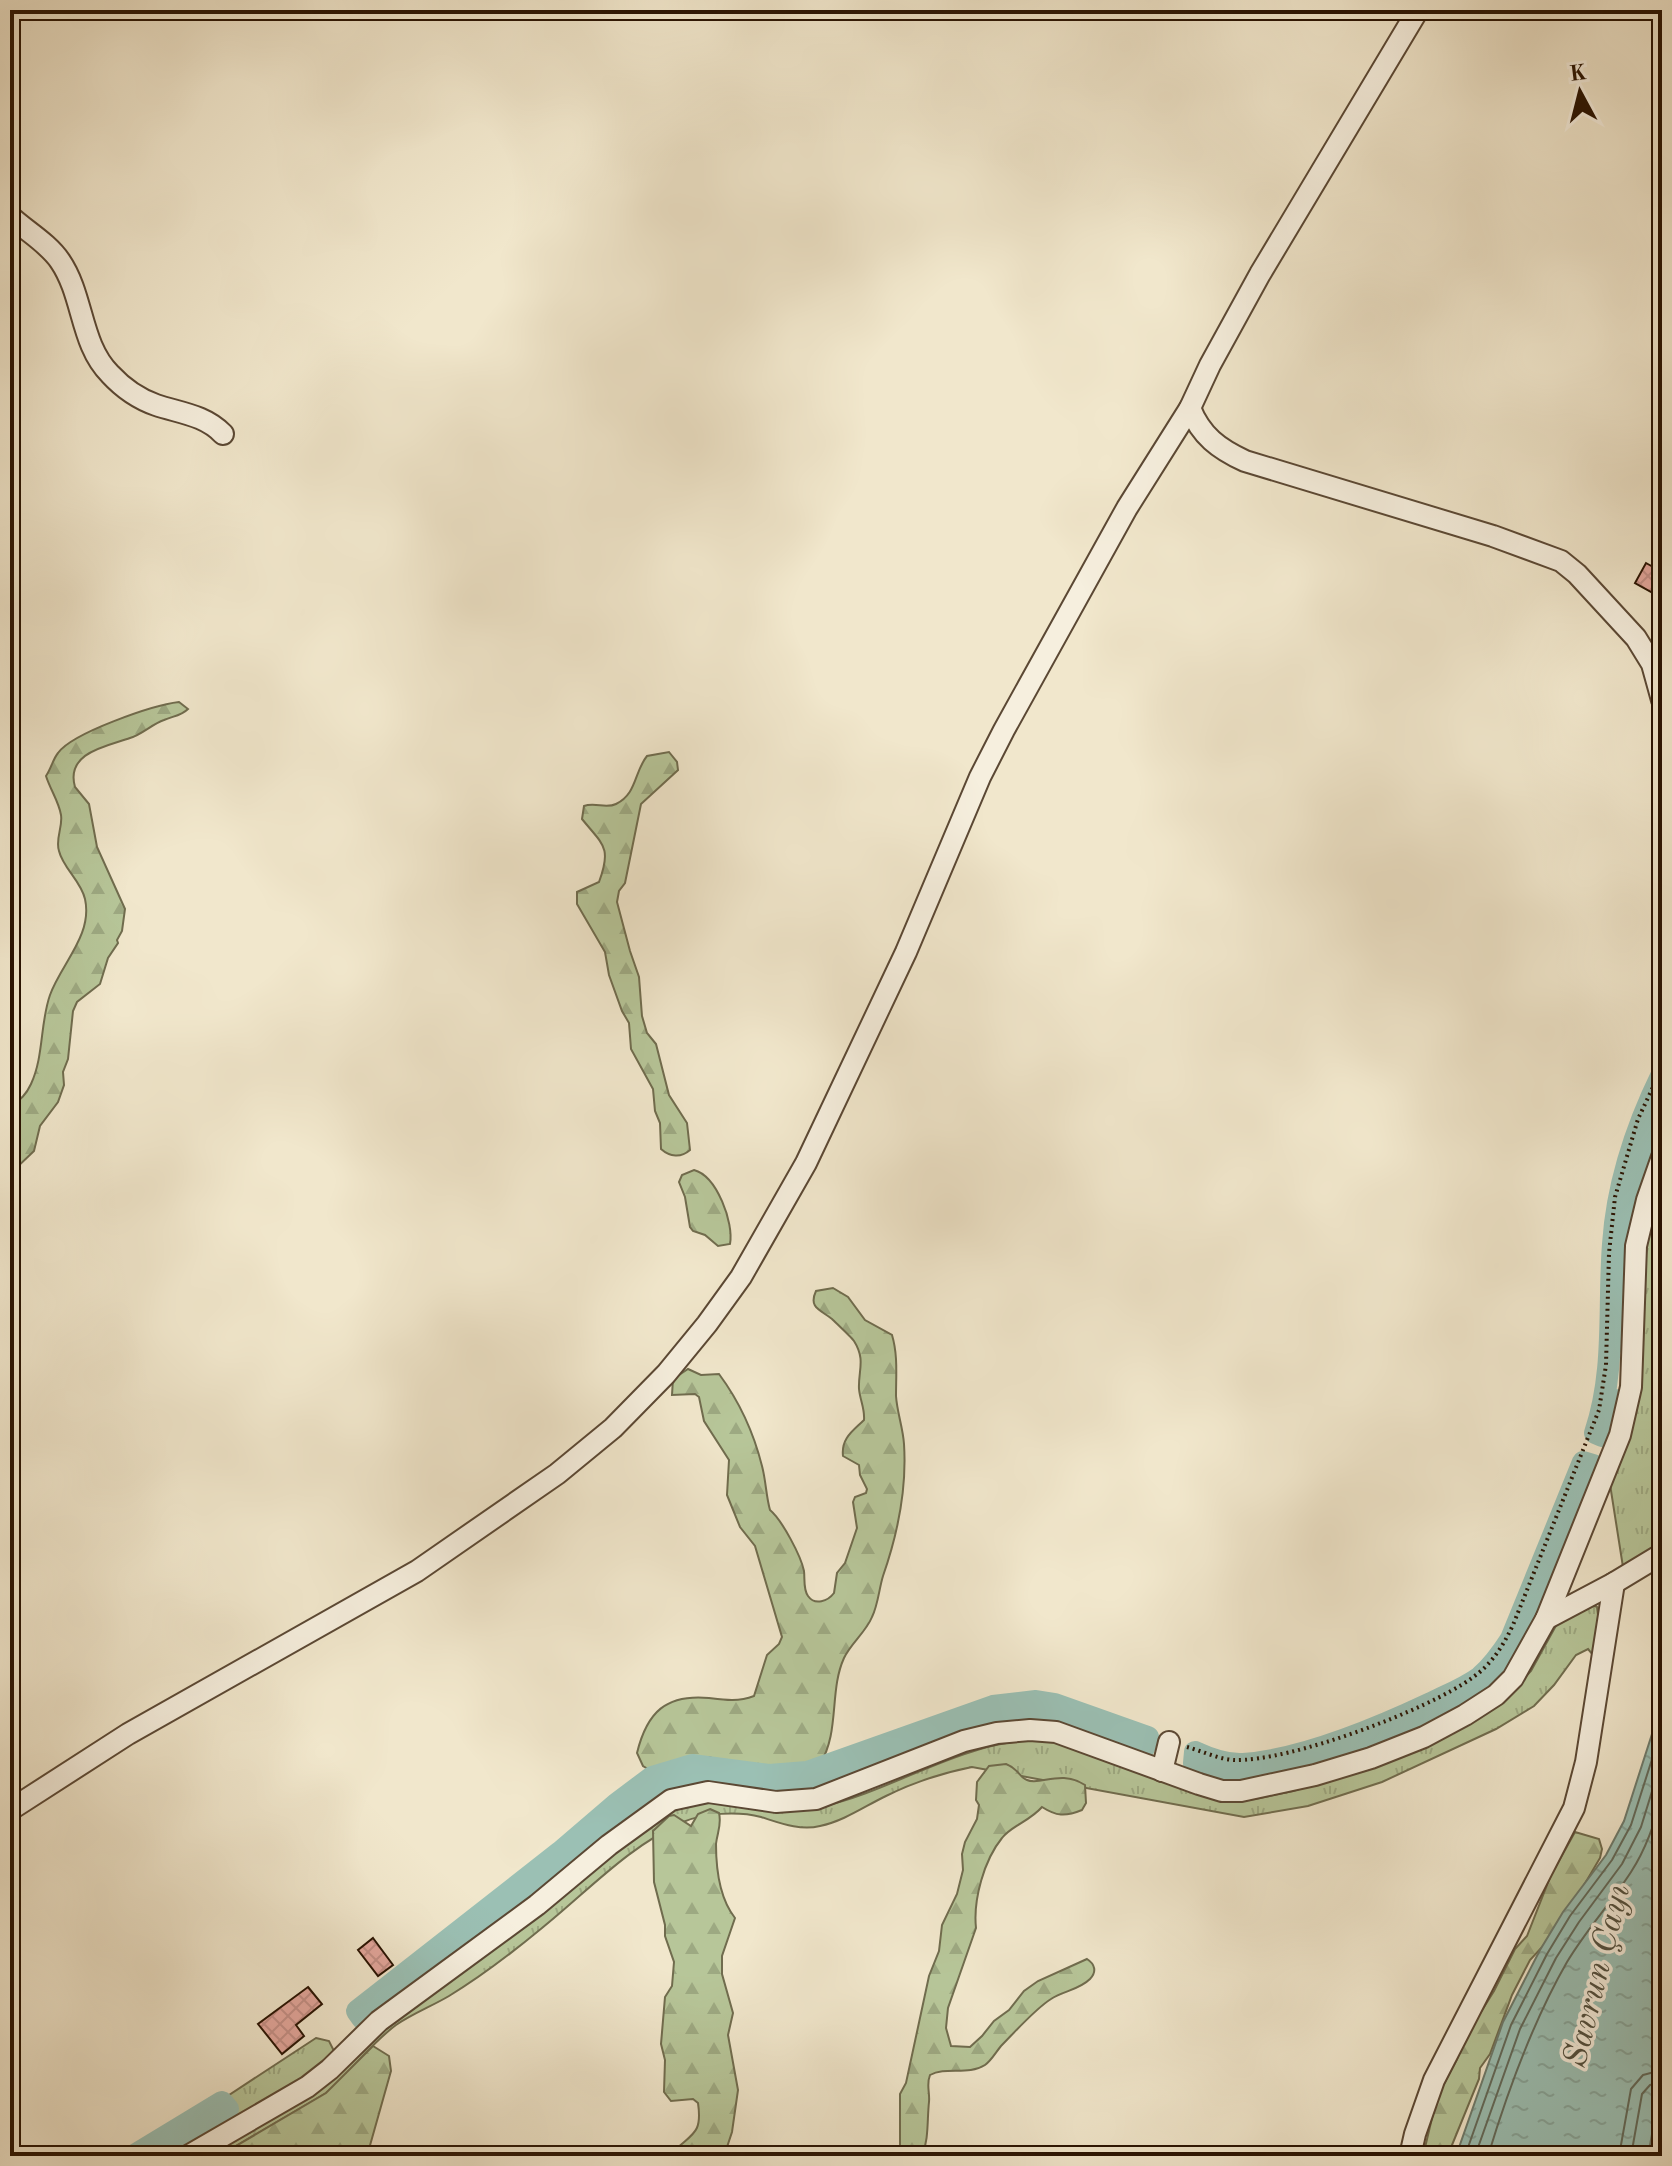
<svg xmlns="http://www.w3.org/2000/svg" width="1672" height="2166" viewBox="0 0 1672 2166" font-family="'Old Standard TT',serif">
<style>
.grass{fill:url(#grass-tufts);stroke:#706c4e;stroke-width:2}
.forest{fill:url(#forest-firs);stroke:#706c4e;stroke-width:2}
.water{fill:url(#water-ripples);stroke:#6d7b6d;stroke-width:2}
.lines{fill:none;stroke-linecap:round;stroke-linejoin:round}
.shore{stroke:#626a5b;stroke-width:2}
.stream{stroke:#6d7b6d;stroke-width:6}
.canal{stroke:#9bc0b4;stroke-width:22}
.building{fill:url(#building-cross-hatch);stroke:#291302;stroke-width:2}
.minor-casing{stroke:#5b4834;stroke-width:24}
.path{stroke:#291302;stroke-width:4;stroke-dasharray:2 4;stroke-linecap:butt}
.minor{stroke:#f6efde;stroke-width:20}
.labels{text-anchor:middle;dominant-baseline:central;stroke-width:7;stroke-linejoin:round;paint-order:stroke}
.water-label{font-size:34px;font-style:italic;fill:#515040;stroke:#f6efde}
</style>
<defs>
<pattern id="grass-tufts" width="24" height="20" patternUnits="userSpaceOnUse" patternTransform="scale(2)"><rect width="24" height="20" fill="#b7c699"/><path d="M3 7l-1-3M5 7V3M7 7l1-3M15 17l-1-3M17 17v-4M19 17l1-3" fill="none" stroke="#9da982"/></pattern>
<pattern id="forest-firs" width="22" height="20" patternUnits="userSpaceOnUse" patternTransform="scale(2)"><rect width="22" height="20" fill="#b7c699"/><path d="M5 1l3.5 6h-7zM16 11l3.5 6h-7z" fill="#9da982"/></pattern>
<pattern id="water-ripples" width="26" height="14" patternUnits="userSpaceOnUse" patternTransform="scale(2)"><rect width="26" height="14" fill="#9bc0b4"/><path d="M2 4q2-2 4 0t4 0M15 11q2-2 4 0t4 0" fill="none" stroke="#86a499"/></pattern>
<pattern id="building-cross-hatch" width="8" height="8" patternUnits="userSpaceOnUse" patternTransform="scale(2)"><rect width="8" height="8" fill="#e4a79d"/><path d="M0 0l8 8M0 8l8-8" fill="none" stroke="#c48f86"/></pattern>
</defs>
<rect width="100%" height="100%" fill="#f1e7cc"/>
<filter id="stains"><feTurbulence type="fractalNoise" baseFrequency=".0025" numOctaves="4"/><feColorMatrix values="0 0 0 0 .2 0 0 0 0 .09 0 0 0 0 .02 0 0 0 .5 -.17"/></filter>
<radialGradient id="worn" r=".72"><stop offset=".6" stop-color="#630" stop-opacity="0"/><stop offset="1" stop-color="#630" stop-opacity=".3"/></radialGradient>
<g class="grass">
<path d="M1662 1097V1139L1645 1188 1627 1368 1622 1380 1624 1282 1629 1202Z"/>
<path d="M1662 1180V1543L1623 1567 1609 1478 1641 1258Z"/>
<path d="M1593 1605 1597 1607 1600 1631 1593 1655 1588 1649 1576 1655 1554 1685 1534 1706 1496 1729 1382 1782 1308 1806 1244 1817 972 1767C942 1773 914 1782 886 1796 865 1806 844 1821 820 1826 800 1831 780 1823 761 1817 738 1811 704 1813 683 1822 629 1846 588 1891 542 1928 513 1952 482 1976 449 1996 432 2006 412 2014 396 2025 369 2045 351 2072 326 2093L219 2156H201L467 1969 665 1813C702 1795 743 1803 784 1806 795 1806 809 1809 820 1807 901 1789 966 1736 1052 1740L1217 1799 1235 1801 1255 1799 1293 1791 1375 1766 1507 1696 1531 1671 1558 1622Z"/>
<path d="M316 2038 329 2041 334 2051 319 2069 176 2156H163L223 2116 227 2109 222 2102V2096L229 2095Z"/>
</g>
<g class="forest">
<path d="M179 702 188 709C181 716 173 716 164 720 152 724 143 734 130 738 108 746 65 752 75 787L89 804 97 847 125 909 122 931 117 940 118 943 108 958 100 984 77 1002 73 1011 68 1059 63 1072 64 1085 58 1102 40 1126 34 1151 10 1174V1127L14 1125 11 1106C21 1099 26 1095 31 1084 44 1056 40 1023 50 995 61 964 93 935 85 899 81 881 63 868 59 851 55 839 63 827 61 815 59 802 50 789 46 776 51 769 53 759 58 753 72 733 153 705 179 702Z"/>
<path d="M669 752 677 762 678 770 641 804 625 883 619 891 617 902 630 951 639 977 642 1016 647 1033 656 1044 669 1095 687 1123 690 1150C681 1158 670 1157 661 1149L660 1123 655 1111 653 1089 631 1049 629 1023 622 1011 609 975 605 952 577 904V892L599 882C612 847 603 845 582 819L584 806C595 802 606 809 616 804 637 794 634 772 647 756Z"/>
<path d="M694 1170C717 1176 734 1223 730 1244L718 1246 705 1235 693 1231 690 1227 685 1197 679 1182 682 1175Z"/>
<path d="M833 1288 848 1297 865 1320 892 1335C898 1355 896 1375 896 1396 897 1412 903 1428 904 1444 907 1490 898 1533 883 1576 879 1589 878 1605 872 1617 866 1632 851 1643 844 1658 829 1691 840 1732 820 1764L797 1770 772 1772 708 1757 653 1772 643 1766 637 1753C647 1712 666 1694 709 1698 725 1700 738 1702 754 1696L767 1655 779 1644 782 1637 755 1546 740 1527 727 1495 729 1460 704 1421 699 1397 695 1394 672 1395 673 1379 688 1369 701 1375 719 1374C739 1401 754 1434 762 1466 766 1481 766 1496 770 1510 782 1520 801 1556 804 1571 805 1579 803 1589 808 1596 815 1606 828 1601 834 1593L837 1573 845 1563 857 1528 853 1502 855 1497 866 1493 867 1489 860 1475 859 1465 843 1456C841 1438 853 1431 864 1420 865 1409 860 1400 859 1389 858 1371 866 1360 854 1341 851 1337 836 1323 832 1319 821 1310 808 1308 816 1291Z"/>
<path d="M1006 1764C1019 1769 1019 1777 1027 1780 1040 1786 1061 1769 1085 1785L1086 1803 1082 1810C1065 1817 1056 1816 1042 1807 1030 1821 1011 1826 1002 1838 984 1860 973 1900 976 1928L948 2008 946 2028 951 2046 970 2047 982 2036 994 2021 1009 2010 1024 1991 1038 1981 1087 1959C1095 1964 1097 1972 1090 1979 1079 1990 1063 1991 1051 1999 1035 2009 1014 2033 1001 2046 996 2052 991 2061 985 2065 968 2076 946 2066 930 2075 926 2085 930 2092 929 2102 927 2120 929 2139 922 2156H900V2094L906 2083 929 1976 939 1951 942 1925 957 1894 963 1870 962 1854 965 1842 977 1819 979 1805 976 1800 977 1782 989 1766Z"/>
<path d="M710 1809 719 1813C722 1825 717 1833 716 1844 716 1868 720 1899 735 1918L722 1956V1974L733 2013 728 2035 738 2090 732 2132 724 2156H669C690 2133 703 2137 698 2103L693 2099 671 2101 664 2092 665 2060 661 2044 665 1997 672 1986 674 1962 665 1936V1925L654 1882 653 1831 669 1816 674 1815 691 1826 698 1814Z"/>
<path d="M1575 1832 1599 1839 1602 1849 1600 1858 1557 1931 1530 1960 1512 1995 1490 2054 1480 2068 1479 2079 1452 2145V2156H1423L1437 2097 1457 2059 1464 2039 1494 1991 1515 1949 1527 1936 1551 1875Z"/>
<path d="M373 2046 389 2056 391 2071 367 2156H219L326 2093Z"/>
</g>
<path class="water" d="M1662 1703V2080L1648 2156H1456L1503 2022 1540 1950 1563 1912 1606 1855 1624 1821Z"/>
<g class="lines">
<g class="shore">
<path d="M1465 2156 1511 2025 1547 1954 1570 1916 1612 1860 1631 1825 1662 1728"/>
<path d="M1475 2156 1520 2029 1556 1958 1579 1922 1622 1864 1641 1827 1662 1759"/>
<path d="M1488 2156C1508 2090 1532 2023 1567 1962 1586 1930 1611 1903 1631 1872 1646 1849 1654 1824 1662 1798"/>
<path d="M1619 2156 1631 2089 1643 2075 1662 2070"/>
<path d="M1631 2156 1642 2094 1650 2085 1662 2082"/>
</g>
<path class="stream" d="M147 2156 225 2106"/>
<g class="canal">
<path d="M1624 1342C1624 1252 1625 1182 1662 1097"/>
<path d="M1619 1400 1613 1426 1602 1436 1595 1433C1616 1371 1608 1308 1613 1244 1617 1184 1636 1127 1662 1074"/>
<path d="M1583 1462 1593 1465 1583 1498 1520 1648 1498 1679 1483 1694 1414 1728 1361 1748 1280 1773 1248 1780 1223 1778 1201 1769 1194 1763 1195 1752C1210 1759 1227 1765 1243 1764 1301 1760 1378 1728 1431 1703 1447 1695 1465 1688 1480 1677 1493 1666 1502 1653 1511 1639Z"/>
<path d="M1036 1701 1055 1704 1148 1737 1144 1748H1129L1051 1722 1021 1718 983 1726 822 1786C805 1790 789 1792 772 1791 711 1787 698 1766 641 1809L520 1909 375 2016 362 2018 357 2011 560 1852 616 1804 652 1777 692 1765 769 1775 807 1772 993 1706Z"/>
<path d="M133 2156 222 2102 228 2109 223 2116 163 2156"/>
</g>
</g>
<g class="building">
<path d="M1646 563 1662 572V598L1635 583Z"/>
<path d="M373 1938 393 1965 378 1976 358 1950Z"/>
<path d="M308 1987 322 2004 296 2025 304 2036 282 2054 258 2024Z"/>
</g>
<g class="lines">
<g class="minor-casing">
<g id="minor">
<path d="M10 216C26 231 48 243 60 261 84 296 80 344 110 374 122 387 139 399 156 405 180 413 205 415 223 434"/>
<path d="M1190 408C1201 436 1219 449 1245 461L1493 536 1561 561 1577 574 1636 638 1652 664 1662 700"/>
<path d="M1546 1619 1614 1583 1662 1554"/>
<path d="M1162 1771 1169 1742"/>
<path d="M10 1810 128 1734 417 1571 557 1474 613 1428 666 1374 707 1324 741 1277 806 1163 906 952 980 777 1004 730 1127 508 1190 408 1210 365 1260 274 1418 10"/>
<path d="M188 2156 307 2087 330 2069 379 2021 537 1905 609 1845 671 1800 708 1792 776 1802 816 1799 964 1741 997 1733 1030 1730 1056 1732 1199 1784 1222 1791H1241L1315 1775 1371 1758 1424 1737 1465 1715 1496 1695 1513 1678 1546 1619 1620 1435 1631 1387 1636 1246 1647 1200 1662 1157"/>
<path d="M1410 2156 1415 2134 1434 2080 1574 1808 1586 1762 1614 1583"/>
</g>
</g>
<path class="path" d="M1187 1747C1202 1751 1218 1759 1234 1760 1289 1762 1428 1710 1472 1678 1492 1664 1503 1646 1513 1625L1599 1410 1606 1365 1609 1253 1615 1197 1638 1119 1662 1068"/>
<use href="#minor" class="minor"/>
</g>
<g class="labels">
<g class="water-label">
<text transform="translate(1598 1976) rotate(-76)">Savrun Çayı</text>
</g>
</g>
<rect width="1672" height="2166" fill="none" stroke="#f1e7cc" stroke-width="40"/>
<rect x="12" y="12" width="1648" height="2142" fill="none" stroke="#291302" stroke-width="4"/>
<rect x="20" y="20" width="1632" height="2126" fill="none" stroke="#291302" stroke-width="2"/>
<g transform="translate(1580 92) rotate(353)" stroke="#f6efde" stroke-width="6" paint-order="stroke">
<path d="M0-6L14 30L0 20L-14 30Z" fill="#291302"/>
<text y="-12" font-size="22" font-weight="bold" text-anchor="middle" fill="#291302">K</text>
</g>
<rect width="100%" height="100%" filter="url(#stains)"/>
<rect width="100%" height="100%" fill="url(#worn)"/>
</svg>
